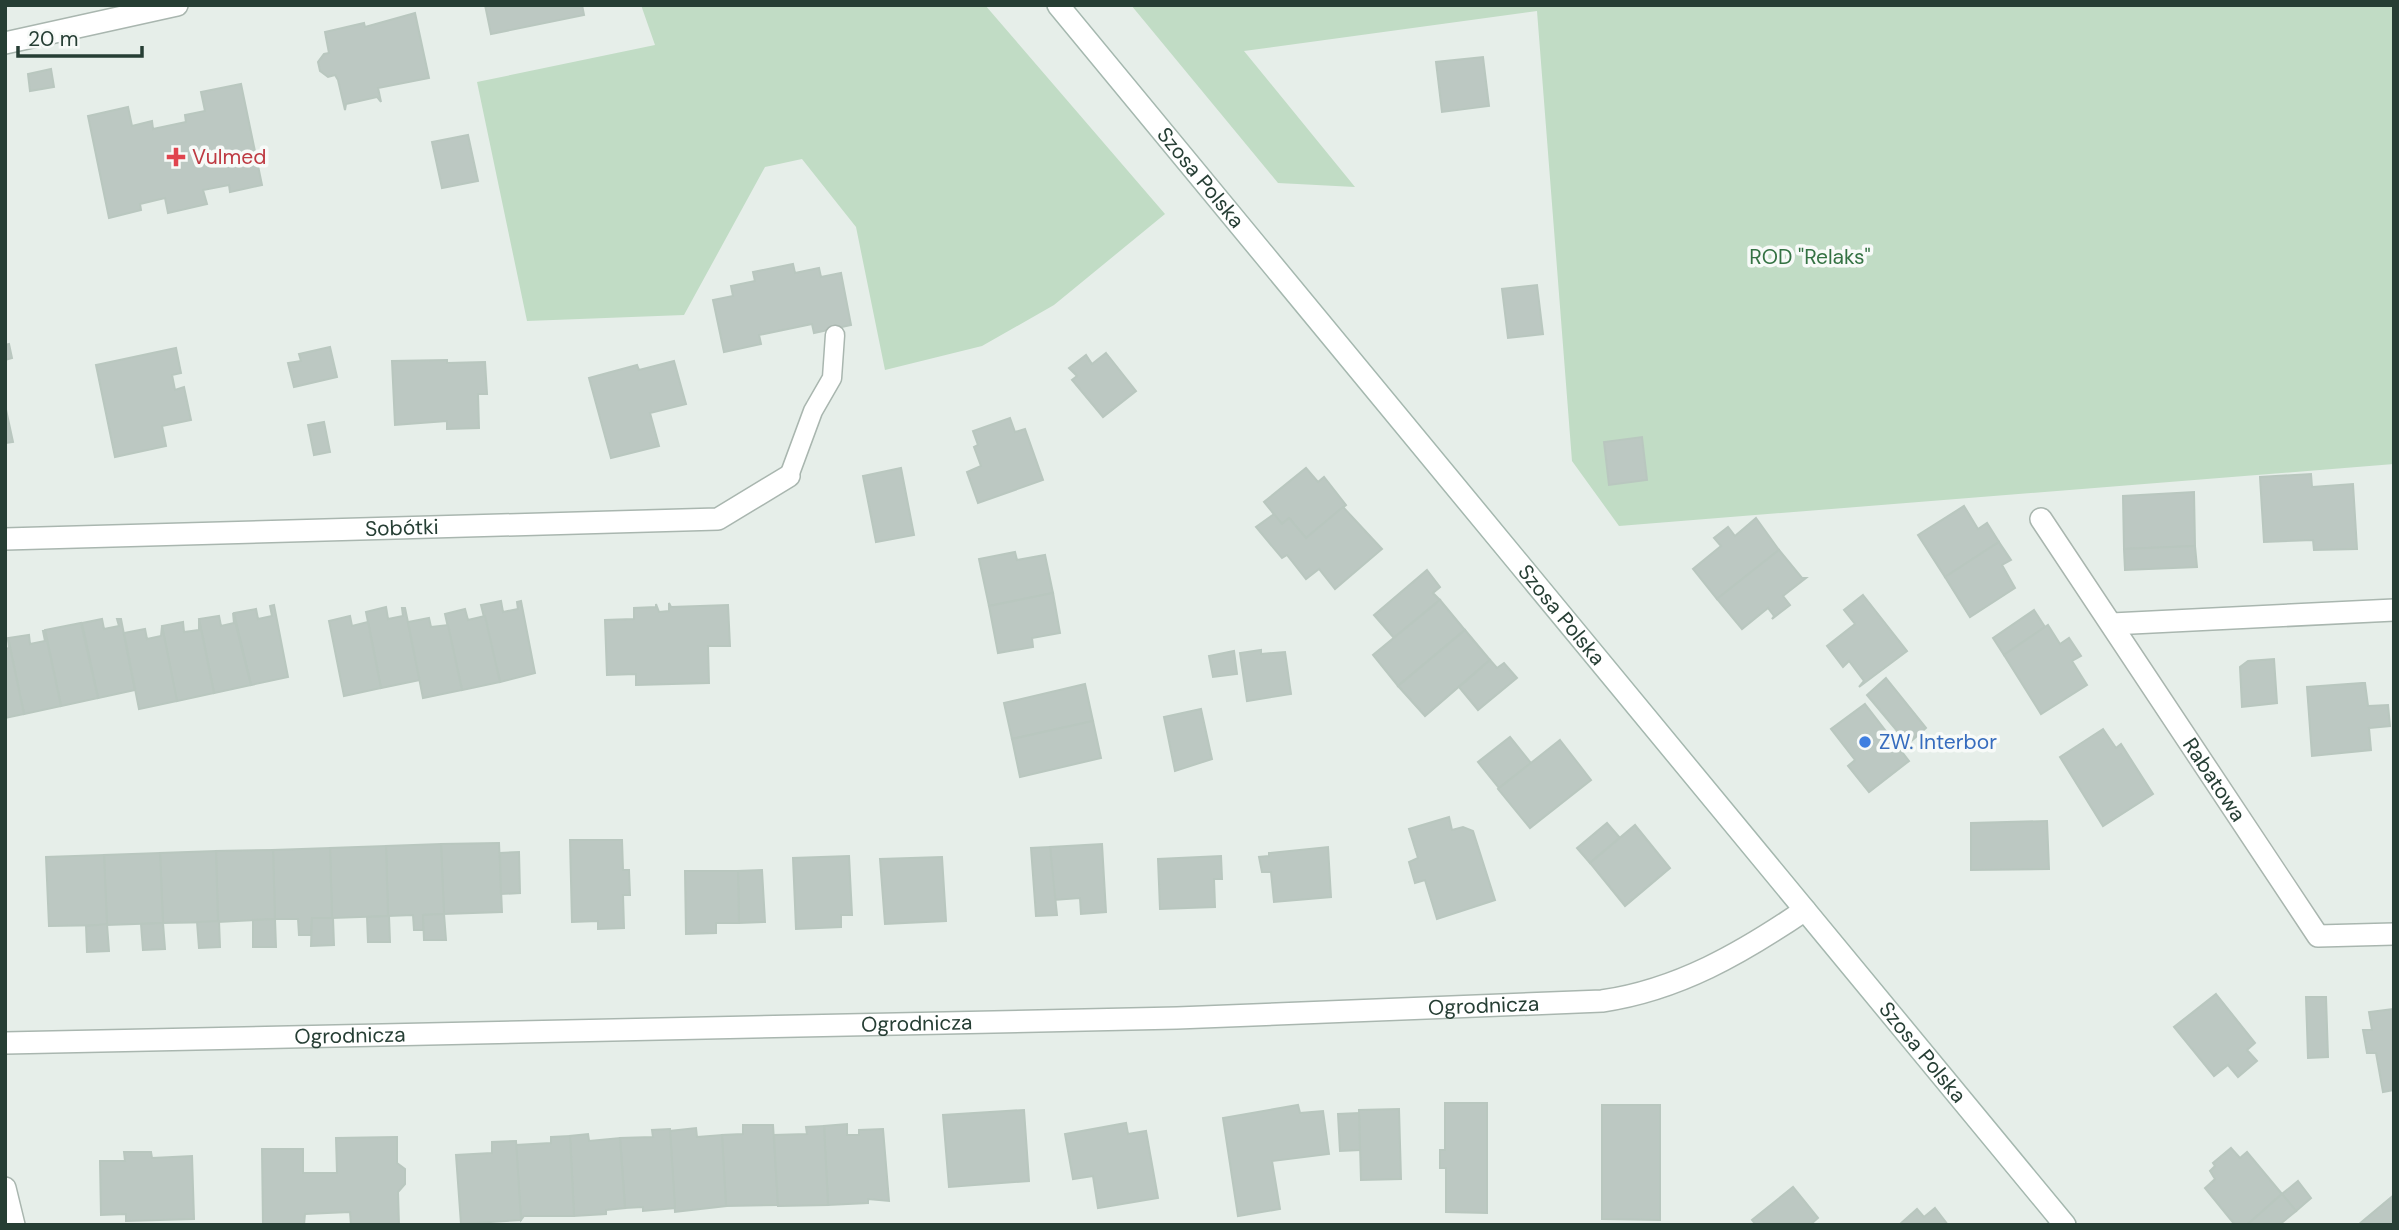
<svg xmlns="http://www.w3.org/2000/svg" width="2399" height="1230" viewBox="0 0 2399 1230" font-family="'DM Sans',sans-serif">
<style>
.green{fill:#c1dcc5}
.building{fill:#bcc8c2;stroke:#b9c7bf;stroke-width:2}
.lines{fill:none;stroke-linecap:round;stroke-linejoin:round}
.lane-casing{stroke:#a9b6af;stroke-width:21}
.street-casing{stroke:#a9b6af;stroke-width:24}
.secondary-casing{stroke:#a5b8af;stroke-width:24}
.lane{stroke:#fff;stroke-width:18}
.street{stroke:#fff;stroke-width:21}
.secondary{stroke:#fff;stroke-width:21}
.health-dot{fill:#e0444e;stroke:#f7faf8;stroke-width:2.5}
.shop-dot{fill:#3f7fe0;stroke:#f7faf8;stroke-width:2.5}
.labels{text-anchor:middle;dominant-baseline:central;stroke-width:7;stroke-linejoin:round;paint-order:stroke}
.health-label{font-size:21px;fill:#be3a42;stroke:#f7faf8;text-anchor:start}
.street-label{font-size:21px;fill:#263e34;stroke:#f7faf8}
.park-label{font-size:21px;fill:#347243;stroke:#f7faf8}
.shop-label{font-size:21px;fill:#366cbe;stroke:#f7faf8;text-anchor:start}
</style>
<rect width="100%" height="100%" fill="#e6eee9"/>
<g class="green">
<path d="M641 5H985L1165 214 1054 305 982 346 885 370 856 227 802 159 765 167 684 315 527 321 477 82 655 45Z"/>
<path d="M1131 5H2394V464L1619 526 1572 461 1537 11 1244 51 1355 187 1278 183Z"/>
</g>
<g class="building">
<path d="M485 5H582L584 15 491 34Z"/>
<path d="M415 13 429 78 378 88 381 102 377 97 346 104 345 110 338 80 335 75 328 77 320 71 318 62 324 54 329 53 325 32 364 23 365 27Z"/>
<path d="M1483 57 1489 106 1442 112 1436 62Z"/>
<path d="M51 69 54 87 30 91 28 74Z"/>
<path d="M241 84 262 185 230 192 229 185 203 190 207 204 168 213 165 198 140 204 141 210 109 218 88 116 128 107 132 126 152 121 153 129 186 122 185 115 205 111 201 92Z"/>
<path d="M468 135 478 181 442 188 432 142Z"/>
<path d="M793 264 795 273 819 268 821 277 841 273 851 325 814 333 812 324 759 335 761 344 724 352 713 300 733 296 731 286 755 281 753 272Z"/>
<path d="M1537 285 1543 334 1508 338 1502 289Z"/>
<path d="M9 344 12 358 5 360V345Z"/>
<path d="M330 347 337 377 294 387 288 363 301 361 299 354Z"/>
<path d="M176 348 181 373 172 375 175 390 184 387 191 420 162 426 166 446 115 457 96 365Z"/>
<path d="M1106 353 1136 391 1103 417 1072 380 1077 376 1069 368 1086 355 1092 364Z"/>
<path d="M447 360V363L485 362 487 394H478L479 428 447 429V421L395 425 392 361Z"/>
<path d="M674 361 686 404 650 413 659 446 611 458 589 378 637 365 639 370Z"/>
<path d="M5 405 13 442 5 443Z"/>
<path d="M1010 418 1015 432 1025 429 1043 480 978 503 967 472 981 466 974 447 978 445 973 431Z"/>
<path d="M324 422 330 452 314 455 308 425Z"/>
<path d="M1642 437 1647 480 1609 485 1604 442Z"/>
<path d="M901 468 914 535 876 542 863 476Z"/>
<path d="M1306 468 1318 482 1324 477 1346 505 1306 538 1289 518 1282 524 1264 502Z"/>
<path d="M2311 474 2312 487 2353 484 2357 549 2314 550 2313 540 2264 542 2260 477Z"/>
<path d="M2194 492 2195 546 2124 549 2123 496Z"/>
<path d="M1964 506 1978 529 1987 523 1999 542 1945 577 1918 535Z"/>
<path d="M1343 507 1382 549 1335 589 1319 569 1306 579 1287 555 1282 558 1256 527 1274 514 1282 524 1289 518 1306 538Z"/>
<path d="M1756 518 1779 550 1717 599 1693 569 1721 546 1714 538 1728 527 1735 536Z"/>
<path d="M1999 542 2011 560 2002 565 2015 588 1970 617 1945 577Z"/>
<path d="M2195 546 2197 567 2125 570 2124 549Z"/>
<path d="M1779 550 1802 578H1806L1783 596 1790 605 1772 619 1774 616 1768 608 1742 629 1717 599Z"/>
<path d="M1015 552 1017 560 1045 555 1053 593 989 606 979 559Z"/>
<path d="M1427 570 1440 587 1433 593 1440 600 1394 638 1374 615Z"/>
<path d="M1053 593 1060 633 1032 638 1033 647 998 653 989 606Z"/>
<path d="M1863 595 1907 651 1859 687 1864 681 1849 661 1843 667 1827 646 1855 624 1844 610Z"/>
<path d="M1440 600 1465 630 1398 686 1373 655Z"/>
<path d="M501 601 503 612 518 609 517 602 521 601 535 673 500 682 481 605Z"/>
<path d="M669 603 671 607 728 605 730 646H708L709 683 636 685V674L607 675 605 620 634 619V608L656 607V604L659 612 669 611Z"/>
<path d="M274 605 288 677 251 685 234 613 256 609 258 619 272 616 270 606Z"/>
<path d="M386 607 388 619 403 616 402 608H405L420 680 381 688 366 612Z"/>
<path d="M465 609 468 620 485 616 500 682 462 690 445 614Z"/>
<path d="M2034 610 2045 627 2004 655 1993 638Z"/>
<path d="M233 613 251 685 214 693 199 619 219 616 221 626 234 623Z"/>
<path d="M350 616 352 626 368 622 381 688 344 696 329 621Z"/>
<path d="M429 618 431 627 448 625 462 690 423 698 408 622Z"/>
<path d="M102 619 104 629 119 626 117 619H121L135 690 98 698 82 623Z"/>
<path d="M199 619 214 693 177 701 162 626 183 622 184 632 199 630Z"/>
<path d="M81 623 98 698 61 706 45 630Z"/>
<path d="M2048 625 2060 644 2069 638 2081 656 2072 661 2087 685 2041 714 2004 655Z"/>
<path d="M162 626 177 701 139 709 124 633 145 629 147 639 161 636Z"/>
<path d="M1465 630 1490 660 1425 716 1398 686Z"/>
<path d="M43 631H45L61 706 24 714 8 638 29 635 30 644 45 641Z"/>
<path d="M8 638 24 714 5 718V649L9 648Z"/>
<path d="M1261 650V654L1285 652 1291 694 1247 701 1240 653Z"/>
<path d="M1234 651 1237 674 1213 677 1209 656Z"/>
<path d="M2274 659 2277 703 2242 707 2240 667 2248 661Z"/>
<path d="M1490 660 1497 668 1504 663 1517 678 1478 710 1459 687Z"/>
<path d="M1886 678 1926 728 1908 744 1867 695Z"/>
<path d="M2362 683H2365L2368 706 2388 705 2390 726 2369 728 2371 750 2312 756 2307 687Z"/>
<path d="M1085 684 1093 721 1012 739 1004 703Z"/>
<path d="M1865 704 1909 761 1869 792 1848 766 1855 760 1831 729Z"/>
<path d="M1201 709 1212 759 1175 771 1164 717Z"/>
<path d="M1093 721 1101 758 1020 777 1012 739Z"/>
<path d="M2103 729 2116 748 2121 744 2153 794 2103 826 2060 757Z"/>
<path d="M1510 737 1531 763 1499 788 1478 762Z"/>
<path d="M1560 740 1591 780 1530 828 1498 789Z"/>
<path d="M1449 817 1452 830 1463 827 1473 831 1495 900 1437 919 1425 880 1415 883 1409 862 1418 858 1409 829Z"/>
<path d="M2047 821 2049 869 1971 870V823Z"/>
<path d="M1607 823 1620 838 1590 863 1577 848Z"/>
<path d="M1635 825 1670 868 1625 906 1590 863Z"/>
<path d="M570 840H622L623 870H629L630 895H623L624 928 598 929V921L572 922Z"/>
<path d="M499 843 502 912 444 914 441 844Z"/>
<path d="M441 844 444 914 423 915V930H414L413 915 388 916 386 846Z"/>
<path d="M1102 844 1106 912 1081 914 1080 898 1054 900 1050 847Z"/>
<path d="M386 846 388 916 332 918 330 848Z"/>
<path d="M1050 847 1057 915 1036 916 1031 848Z"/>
<path d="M1328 847 1331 897 1274 902 1271 872H1262L1259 857 1269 856V853Z"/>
<path d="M330 848 332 918H312L311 935H299L298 919H275L273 850Z"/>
<path d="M273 850 275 919 218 922 216 851Z"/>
<path d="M216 851 218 922 163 923 160 853Z"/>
<path d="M519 852 520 893 501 894 500 853Z"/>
<path d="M160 853 163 923 107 925 104 855Z"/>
<path d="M104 855 107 925 49 926 46 857Z"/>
<path d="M849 856 852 915H841V927L796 929 793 858Z"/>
<path d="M1221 856 1222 879H1214L1215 907 1160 909 1158 859Z"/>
<path d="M942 857 946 921 885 924 880 859Z"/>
<path d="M762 870 765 922 739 923 738 871Z"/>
<path d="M685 871H738L739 923H716V933L686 934Z"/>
<path d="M444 914 446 940H424L423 915Z"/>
<path d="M389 916 390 942H368L367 917Z"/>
<path d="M312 918H333L334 945 311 946Z"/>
<path d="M275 919 276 947H253V920Z"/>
<path d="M219 921 220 947 199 948 197 922Z"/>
<path d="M163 923 165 949 143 950 141 924Z"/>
<path d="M107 924 109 951 87 952 86 926Z"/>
<path d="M2216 994 2255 1043 2247 1050 2257 1061 2238 1077 2228 1065 2214 1076 2174 1027Z"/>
<path d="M2306 997H2326L2328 1057 2308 1058Z"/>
<path d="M2394 1009V1090L2383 1092 2376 1053H2367L2363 1030H2372L2369 1012Z"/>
<path d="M1445 1103H1487V1213L1446 1212V1168H1440V1150H1445Z"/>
<path d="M1298 1105 1300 1113 1323 1111 1329 1154 1272 1161 1280 1209 1238 1216 1223 1118Z"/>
<path d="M1602 1105H1660V1220L1602 1219Z"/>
<path d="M1399 1109 1401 1179 1361 1180 1359 1110Z"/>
<path d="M1024 1110 1029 1181 949 1187 943 1115Z"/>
<path d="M1359 1113 1360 1150 1340 1151 1338 1114Z"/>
<path d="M1126 1123 1128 1134 1146 1131 1158 1198 1098 1208 1093 1176 1073 1179 1065 1134Z"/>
<path d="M847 1124V1135H859V1130L883 1129 889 1201 868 1199V1203L828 1205 824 1126Z"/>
<path d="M743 1125H773L778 1205 726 1206 722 1135 743 1134Z"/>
<path d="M824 1126 828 1205 778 1206 774 1135 807 1134 806 1127Z"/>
<path d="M696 1128 697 1137 722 1135 726 1206 675 1212 670 1131Z"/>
<path d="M670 1129 675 1208 643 1211V1207L625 1208 620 1138 653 1137 652 1130Z"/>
<path d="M588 1134 589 1141 620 1138 625 1208 606 1210V1214L574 1216 570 1136Z"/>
<path d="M570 1136 574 1216H524L521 1220 516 1145 551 1143V1137Z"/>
<path d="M397 1137V1163L405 1169V1184L398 1192 399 1225H351L350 1212 305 1214 304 1225H263L262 1149H303V1173H337L336 1138Z"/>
<path d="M516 1141 521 1220 461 1224 456 1155 492 1153V1142Z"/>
<path d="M2231 1148 2240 1158 2247 1152 2282 1194 2247 1225H2235L2205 1188 2215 1179 2210 1171 2215 1166 2213 1163Z"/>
<path d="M124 1152H151L152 1158 192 1156 194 1219 126 1221V1214L101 1215 100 1161H125Z"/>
<path d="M2298 1181 2311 1198 2296 1211 2282 1194Z"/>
<path d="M1793 1187 1818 1218 1810 1225H1756L1752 1220Z"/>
<path d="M2282 1194 2296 1211 2279 1225H2247Z"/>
<path d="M2394 1195V1225H2358Z"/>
<path d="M1935 1208 1948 1225H1899L1917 1209 1924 1217Z"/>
</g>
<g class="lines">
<g class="lane-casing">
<path id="lane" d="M789 476 813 411 832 378 835 335"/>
</g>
<g class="street-casing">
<g id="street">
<path d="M5 43 177 5"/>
<path id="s1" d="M2041 519 2318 936 2394 934"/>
<path id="s2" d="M5 539 718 519 789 476"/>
<path d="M2112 624 2394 610"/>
<path id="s3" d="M5 1043 1177 1018 1602 1001C1678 990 1742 953 1805 910"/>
<path d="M5 1188 14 1225"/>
</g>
</g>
<g class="secondary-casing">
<g id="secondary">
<path id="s4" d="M1058 5 2065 1225"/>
</g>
</g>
<use href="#lane" class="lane"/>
<use href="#street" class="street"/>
<use href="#secondary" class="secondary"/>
</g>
<path class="health-dot" d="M172.5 146.5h7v7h7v7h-7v7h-7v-7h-7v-7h7z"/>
<circle class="shop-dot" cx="1865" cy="742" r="7"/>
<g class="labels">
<g class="health-label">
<text x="192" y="157">Vulmed</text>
</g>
<g class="street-label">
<text stroke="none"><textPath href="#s4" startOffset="224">Szosa Polska</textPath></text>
<text stroke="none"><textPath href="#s2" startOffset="397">Sobótki</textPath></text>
<text stroke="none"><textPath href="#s4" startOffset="791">Szosa Polska</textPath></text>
<text stroke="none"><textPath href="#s1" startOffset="313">Rabatowa</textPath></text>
<text stroke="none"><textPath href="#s3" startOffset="1479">Ogrodnicza</textPath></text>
<text stroke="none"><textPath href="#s3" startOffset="912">Ogrodnicza</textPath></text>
<text stroke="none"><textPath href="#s3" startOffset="345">Ogrodnicza</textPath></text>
<text stroke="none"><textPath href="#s4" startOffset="1358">Szosa Polska</textPath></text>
</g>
<g class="park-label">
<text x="1810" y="257">ROD "Relaks"</text>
</g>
<g class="shop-label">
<text x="1879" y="742">ZW. Interbor</text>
</g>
</g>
<rect width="2399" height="1230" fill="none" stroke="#263e34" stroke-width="14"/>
<path d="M18 46v10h124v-10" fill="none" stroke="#263e34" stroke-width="3.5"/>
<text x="28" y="46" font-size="21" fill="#263e34" stroke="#f7faf8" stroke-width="5" paint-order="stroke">20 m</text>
</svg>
